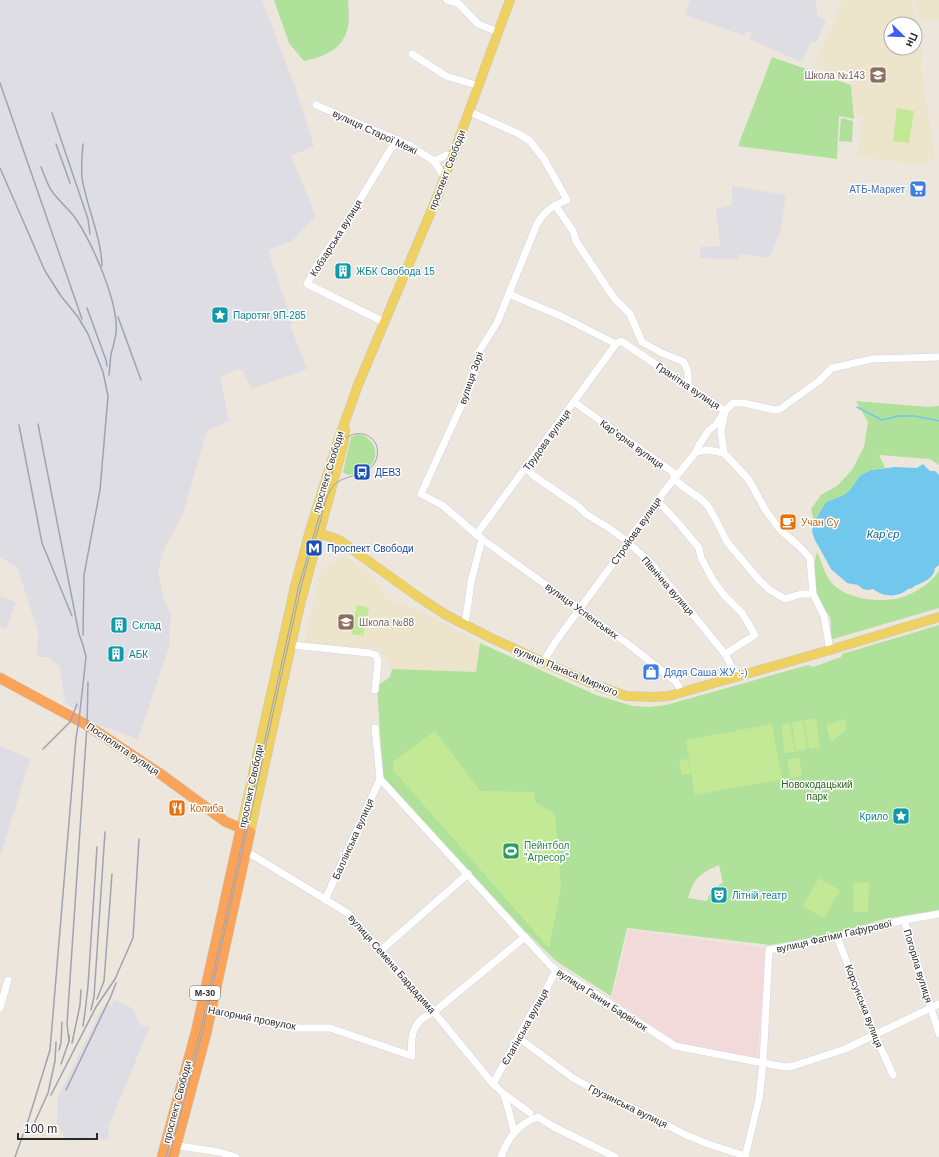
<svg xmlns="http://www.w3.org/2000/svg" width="939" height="1157" viewBox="0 0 939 1157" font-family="Helvetica,sans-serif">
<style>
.industrial{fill:#dfdde4}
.education{fill:#ede4cc;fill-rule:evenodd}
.medical{fill:#f3dada}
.green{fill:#b0e19a;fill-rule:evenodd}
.pitch{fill:#c3e996}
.water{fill:#72c7ec}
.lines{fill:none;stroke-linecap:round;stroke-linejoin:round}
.stream{stroke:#72c7ec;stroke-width:1.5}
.minor-casing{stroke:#d2d4e3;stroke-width:8}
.major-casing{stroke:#c8c8c8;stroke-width:10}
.highway-casing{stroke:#c8c8c8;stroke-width:11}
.minor{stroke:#fff;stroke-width:7}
.major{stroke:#eed160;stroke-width:9}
.highway{stroke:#fba459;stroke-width:10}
.tram{stroke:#9fa2b4;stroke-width:1}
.rail{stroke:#9fa2b4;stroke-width:1.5}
.labels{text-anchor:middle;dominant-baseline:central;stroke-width:3;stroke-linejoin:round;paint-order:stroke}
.shield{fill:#fff;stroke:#6a6a6a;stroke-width:1}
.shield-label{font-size:9px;font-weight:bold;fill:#2a2a2a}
.education-label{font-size:10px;fill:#785e54;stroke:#fff;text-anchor:end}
.street-label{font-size:10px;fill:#2a2a2a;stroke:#fff}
.shop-label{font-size:10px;fill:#366cbe;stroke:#fff;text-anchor:end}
.culture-label{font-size:10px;fill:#0d838f;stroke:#fff;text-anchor:start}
.transit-label{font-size:10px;fill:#164399;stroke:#fff;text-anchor:start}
.food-label{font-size:10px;fill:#c56008;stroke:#fff;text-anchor:start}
.park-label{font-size:10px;fill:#28661c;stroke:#fff}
.leisure-label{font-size:10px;fill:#27864d;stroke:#fff;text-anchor:start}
.water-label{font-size:11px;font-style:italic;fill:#106598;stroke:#fff}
</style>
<rect width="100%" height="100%" fill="#ece6dc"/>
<g class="industrial">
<path d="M0 0H262L296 90 314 146 291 156 316 216 292 241 268 250 293 324 290 325 307 369 252 389 242 369 236 370 220 377 229 421 207 431 183 513 164 550 158 572 163 597 171 613 169 647 138 739 96 724 65 703 60 667 48 657H37L38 631 17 567 0 557Z"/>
<path d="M690 0H816L817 16 826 21 816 43 811 41 805 56 802 60 799 61 749 39 752 34 745 31V36L685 15Z"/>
<path d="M732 186 786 195 780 233 769 258 739 254 738 259 700 258V247L720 246 716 209 732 205Z"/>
<path d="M0 596 16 602 6 629 0 627Z"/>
<path d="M0 746 30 759 0 858Z"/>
<path d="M114 1000 132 1008 140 1025 150 1026 109 1125 108 1139 66 1141 57 1123 58 1097 99 1014 106 1003 112 1006Z"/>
</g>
<g class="education">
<path d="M843 0H910L923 43 921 67 935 159 922 165 857 156 862 118 855 115 852 83 815 66ZM891 24H915V48H891Z"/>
<path d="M916 0H939V21L922 19Z"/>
<path d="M345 556 368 572 385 594V600L392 601 424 613 480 643 476 672 392 669 380 649 304 644 321 571Z"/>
</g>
<path class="medical" d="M629 930 766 948 757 1058 677 1043 612 998Z"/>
<g class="green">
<path d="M274 0H348C348 8 350 18 348 26 344 49 324 57 304 61L289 43Z"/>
<path d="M772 57 851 85 854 119 839 116 837 159 738 146Z"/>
<path d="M841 118 853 121 852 142 839 141Z"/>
<path d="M856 401 928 407 939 406V465L930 459 879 455 885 468 871 470 861 475 849 491 844 495 826 502 814 522 811 509 821 495 837 486 852 470 864 447 868 422Z"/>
<path d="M359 434C376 438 382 459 366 470 363 472 358 473 354 474 350 475 347 475 343 472L351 437Z"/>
<path d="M817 552C823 564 825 579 836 587 850 599 881 603 899 598 914 594 930 584 939 571V608L833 639 830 638 831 624 830 617 815 596 812 575Z"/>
<path d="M939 625V910L884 919 826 936 770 945 627 928 611 996 556 961 523 929 383 778 377 686 390 677 392 669 476 672 480 643 596 695 633 706 649 707 666 705 808 665 813 667 841 657 842 654ZM719 865 723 883C714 887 710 891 707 901L688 898C694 878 700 873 719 865Z"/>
</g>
<g class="pitch">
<path d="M897 108 914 111 909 143 893 141Z"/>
<path d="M357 605 369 608 363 636 351 634Z"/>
<path d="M816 719 820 747 809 749 804 720Z"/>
<path d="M845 719 847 729 831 742 826 725Z"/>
<path d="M803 721 807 749 796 751 792 722Z"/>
<path d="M790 723 795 752 785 753 781 725Z"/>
<path d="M772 724 782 779 695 795 686 740Z"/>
<path d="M435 731 480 791 534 792 535 802 555 814 561 888 549 948 393 770 394 761Z"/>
<path d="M799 758 802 776 790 778 787 759Z"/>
<path d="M688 759 691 773 682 775 679 760Z"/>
<path d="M819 878 840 890 824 918 803 906Z"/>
<path d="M854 882 869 883 868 912H853Z"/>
</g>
<path class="water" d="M923 464 930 471H935L939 475V565L935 568C934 578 924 582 917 585 913 586 913 589 908 589 898 598 883 597 873 589L867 590 863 589 858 585 847 583 831 569 814 538 812 531 814 522 826 502 844 495 849 491 861 475 871 470 895 467 917 468Z"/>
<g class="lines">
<path class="stream" d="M857 407 882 420 899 416H915L939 421"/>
<g class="minor-casing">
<g id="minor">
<path d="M447 0 458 3 478 24 498 32"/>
<path d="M412 54 446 76 479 86"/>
<path d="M316 105 409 145 434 161 441 172 446 176"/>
<path d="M470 112 519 134 530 141 544 159 567 200C553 206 545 210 537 224L497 323 480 350 472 382 421 494 442 505 482 539 628 644 675 681 679 687 680 693"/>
<path d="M434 161 447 155 452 158"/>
<path d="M555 205 573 231 576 241 614 298 630 314 642 342 662 353 684 362 688 372V386"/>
<path d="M509 294 563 317 616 344"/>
<path d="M384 322 307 284 317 265 343 228 366 190 390 150 398 140"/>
<path d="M574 402 674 473V479L685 488 701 499 708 506 715 518 727 542 760 581 770 590 785 599 801 594H813"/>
<path d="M696 452 708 450 724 453 749 480 766 511 780 530 798 545 810 558 813 594 824 616 830 650"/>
<path d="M526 468 534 476 578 506 586 514 609 528 624 539 651 563 725 654 737 677"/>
<path d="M659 502 680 525 699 548 701 558 713 580 724 595 742 613 755 635 725 654"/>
<path d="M476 535 616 344 621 341 725 411 721 432 724 453"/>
<path d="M465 625 471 582 482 539"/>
<path d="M292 645 369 653 376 655 378 662 375 690"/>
<path d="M543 662 556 641 628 543 633 533 659 502 662 494 696 452 699 445 709 430 716 425 725 411 733 403H744L774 410 780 409 819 381 832 368 872 359 939 357"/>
<path d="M375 728 380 779 551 966 556 970 574 980 675 1046 763 1063 786 1067 793 1066 845 1049 939 1004"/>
<path d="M243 851 254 856 349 914 434 1012 493 1084 504 1094 530 1113"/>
<path d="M325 900 380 779"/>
<path d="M904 920 939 1034"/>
<path d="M837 937 875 1035 893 1075"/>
<path d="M380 951 468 874"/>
<path d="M0 1008 8 980"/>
<path d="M207 1010 290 1028H330L412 1056C410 1035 413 1020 434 1012L525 937"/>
<path d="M519 1038 573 1078 604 1095 654 1118 686 1135 708 1144 746 1156"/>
<path d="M493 1084 531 1014 545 992 556 970"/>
<path d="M504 1094 514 1131"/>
<path d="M172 1145 219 1152 236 1157"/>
<path d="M501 1157C508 1138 518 1124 538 1117L554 1127 615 1157"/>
<path d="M745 1157 759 1099 763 1063 769 950 837 937 904 920 939 914"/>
</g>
</g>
<g class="major-casing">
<g id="major">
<path d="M310 530 339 540 417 596 446 615 491 638 543 662 593 684 626 696 655 697 669 696 830 650 939 617"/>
<path d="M241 828 295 586 310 530 338 441 358 385 440 190 510 0"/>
<path d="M250 832 300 605 344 442 345 429"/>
</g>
</g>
<g class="highway-casing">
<g id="highway">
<path d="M0 678 87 725 162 775 226 822 250 832 206 1034 173 1157"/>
<path d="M162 1157 196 1032 241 828"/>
</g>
</g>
<use href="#minor" class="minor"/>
<use href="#major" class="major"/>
<use href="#highway" class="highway"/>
<path class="tram" d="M166 1157 200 1033 299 585 340 446C353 422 385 436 376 460 369 478 344 473 333 486 325 496 323 511 320 523 311 550 303 577 297 605L202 1034 169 1157"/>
<g class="rail">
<path d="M0 83 82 319"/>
<path d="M52 113 88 219 90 234"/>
<path d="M56 144 70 183"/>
<path d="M83 144C82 156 81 167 82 178 87 208 101 236 102 266"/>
<path d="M41 167C45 176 47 186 54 194 61 203 70 210 76 219 93 245 119 303 116 333 115 340 113 347 111 354 110 361 110 368 109 375"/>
<path d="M0 168 45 271 61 296 78 317 88 334 103 372 108 396 100 490 84 575 83 635"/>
<path d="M87 308 106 360 107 366"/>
<path d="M118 317 141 380"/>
<path d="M19 425 42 543 72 616"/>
<path d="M43 749 70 722 77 704"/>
<path d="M97 999 104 981 112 874"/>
<path d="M91 1010 94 997 105 832"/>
<path d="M83 1026 85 1012 88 986 97 847"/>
<path d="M69 1041 67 1024 87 725 88 682"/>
<path d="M72 1043 80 1005 81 990"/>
<path d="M59 1050 61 1043 62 1022"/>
<path d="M61 1064 69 1041V1035"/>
<path d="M66 1090 111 996 116 983"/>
<path d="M51 1095 96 1007 115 979 133 938 139 839"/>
<path d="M33 1126 48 1093 55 1061 56 1042"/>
<path d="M15 1157 29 1118 50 1050 76 738 79 720 86 657 83 645 79 634 38 424"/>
</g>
</g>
<defs>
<g id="school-square" transform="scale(0.9)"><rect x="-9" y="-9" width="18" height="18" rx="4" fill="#8d6e63" stroke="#fff"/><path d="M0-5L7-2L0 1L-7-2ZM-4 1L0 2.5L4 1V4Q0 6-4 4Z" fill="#fff"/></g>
<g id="supermarket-square" transform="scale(0.9)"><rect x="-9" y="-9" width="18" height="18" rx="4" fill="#3f7fe0" stroke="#fff"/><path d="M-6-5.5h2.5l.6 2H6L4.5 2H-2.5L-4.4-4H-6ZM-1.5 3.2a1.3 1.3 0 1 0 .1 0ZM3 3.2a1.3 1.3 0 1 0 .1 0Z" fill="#fff"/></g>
<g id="building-square" transform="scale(0.9)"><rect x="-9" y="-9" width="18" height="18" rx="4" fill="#0f9aa8" stroke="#fff"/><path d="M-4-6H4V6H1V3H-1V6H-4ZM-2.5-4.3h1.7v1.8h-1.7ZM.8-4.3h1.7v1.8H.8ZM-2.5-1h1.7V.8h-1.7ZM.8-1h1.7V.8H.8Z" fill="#fff"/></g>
<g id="sight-square" transform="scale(0.9)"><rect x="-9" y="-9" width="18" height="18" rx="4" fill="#0f9aa8" stroke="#fff"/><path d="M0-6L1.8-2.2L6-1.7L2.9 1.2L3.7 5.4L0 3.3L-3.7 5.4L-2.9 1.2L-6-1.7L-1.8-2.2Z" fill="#fff"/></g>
<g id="bus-square" transform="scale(0.9)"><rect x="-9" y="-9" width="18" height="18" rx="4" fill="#1a4fb4" stroke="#fff"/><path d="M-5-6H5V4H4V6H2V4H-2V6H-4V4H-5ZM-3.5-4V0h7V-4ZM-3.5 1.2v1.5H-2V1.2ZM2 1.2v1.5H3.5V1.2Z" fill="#fff"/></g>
<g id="cafe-square" transform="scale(0.9)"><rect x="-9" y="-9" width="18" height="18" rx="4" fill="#e8710a" stroke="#fff"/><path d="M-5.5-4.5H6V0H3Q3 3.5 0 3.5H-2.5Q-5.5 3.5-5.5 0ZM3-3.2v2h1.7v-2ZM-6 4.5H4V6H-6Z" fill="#fff"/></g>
<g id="metro-square" transform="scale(0.9)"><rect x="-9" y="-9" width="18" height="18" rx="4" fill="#1a4fb4" stroke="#fff"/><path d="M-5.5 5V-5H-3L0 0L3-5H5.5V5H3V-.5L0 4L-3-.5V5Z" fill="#fff"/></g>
<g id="shop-square" transform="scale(0.9)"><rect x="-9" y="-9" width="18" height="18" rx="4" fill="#3f7fe0" stroke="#fff"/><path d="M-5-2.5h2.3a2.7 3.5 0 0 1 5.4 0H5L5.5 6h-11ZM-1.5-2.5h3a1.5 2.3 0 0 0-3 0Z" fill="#fff"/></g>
<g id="restaurant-square" transform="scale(0.9)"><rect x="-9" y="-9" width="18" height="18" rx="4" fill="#e8710a" stroke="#fff"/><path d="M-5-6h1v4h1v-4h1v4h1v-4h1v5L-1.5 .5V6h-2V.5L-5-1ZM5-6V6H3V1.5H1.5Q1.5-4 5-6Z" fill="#fff"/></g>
<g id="stadium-square" transform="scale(0.9)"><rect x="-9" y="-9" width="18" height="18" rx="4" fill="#2e9e5b" stroke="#fff"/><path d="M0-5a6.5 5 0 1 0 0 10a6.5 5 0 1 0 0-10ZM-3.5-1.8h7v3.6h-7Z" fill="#fff"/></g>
<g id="theatre-square" transform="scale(0.9)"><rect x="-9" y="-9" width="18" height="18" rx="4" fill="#0f9aa8" stroke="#fff"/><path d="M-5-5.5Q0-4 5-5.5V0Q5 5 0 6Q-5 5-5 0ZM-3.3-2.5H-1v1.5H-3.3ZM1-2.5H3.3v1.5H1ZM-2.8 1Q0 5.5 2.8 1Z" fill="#fff"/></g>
</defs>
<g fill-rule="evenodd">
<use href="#school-square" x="878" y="75"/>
<use href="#supermarket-square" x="918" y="189"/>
<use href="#building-square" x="343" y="271"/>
<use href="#sight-square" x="220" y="315"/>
<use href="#bus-square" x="362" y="472"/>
<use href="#cafe-square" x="788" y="522"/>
<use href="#metro-square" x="314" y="548"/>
<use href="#school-square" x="346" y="622"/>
<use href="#building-square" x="119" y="625"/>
<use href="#building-square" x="116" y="654"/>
<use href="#shop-square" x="651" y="672"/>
<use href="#restaurant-square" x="177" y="808"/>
<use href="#sight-square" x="901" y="816"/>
<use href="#stadium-square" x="511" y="851"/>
<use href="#theatre-square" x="719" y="895"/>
</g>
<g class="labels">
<rect class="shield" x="190" y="986" width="30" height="14" rx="3"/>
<g class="shield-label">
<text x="205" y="993">М-30</text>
</g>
<g class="education-label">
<text x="865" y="75">Школа №143</text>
<text x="359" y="622" text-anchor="start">Школа №88</text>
</g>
<g class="street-label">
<text transform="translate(375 132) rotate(25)">вулиця Старої Межі</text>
<text transform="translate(447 170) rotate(-69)">проспект Свободи</text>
<text transform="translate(336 238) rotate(-58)">Кобзарська вулиця</text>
<text transform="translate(471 378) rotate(-71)">вулиця Зорі</text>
<text transform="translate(688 386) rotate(34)">Гранітна вулиця</text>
<text transform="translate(547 440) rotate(-54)">Трудова вулиця</text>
<text transform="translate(632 444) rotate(36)">Карʼєрна вулиця</text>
<text transform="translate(328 472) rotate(-73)">проспект Свободи</text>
<text transform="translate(636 531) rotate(-55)">Стройова вулиця</text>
<text transform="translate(668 586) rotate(49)">Північна вулиця</text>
<text transform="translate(582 611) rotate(36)">вулиця Успенських</text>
<text transform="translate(566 671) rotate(23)">вулиця Панаса Мирного</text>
<text transform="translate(123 749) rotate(34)">Посполита вулиця</text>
<text transform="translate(251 786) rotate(-78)">проспект Свободи</text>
<text transform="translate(353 839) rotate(-66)">Баллінська вулиця</text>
<text transform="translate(834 936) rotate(-13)">вулиця Фатіми Гафурової</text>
<text transform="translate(392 964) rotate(49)">вулиця Семена Бардадима</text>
<text transform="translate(918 966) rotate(73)">Погоріла вулиця</text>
<text transform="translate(602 1000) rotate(33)">вулиця Ганни Барвінок</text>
<text transform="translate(864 1006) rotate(69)">Корсунська вулиця</text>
<text transform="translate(252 1018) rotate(11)">Нагорний провулок</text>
<text transform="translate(525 1027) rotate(-61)">Єлагінська вулиця</text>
<text transform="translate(177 1102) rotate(-75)">проспект Свободи</text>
<text transform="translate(628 1106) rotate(26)">Грузинська вулиця</text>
</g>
<g class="shop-label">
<text x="905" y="189">АТБ-Маркет</text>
<text x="664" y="672" text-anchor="start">Дядя Саша ЖУ :-)</text>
</g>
<g class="culture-label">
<text x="356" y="271">ЖБК Свобода 15</text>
<text x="233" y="315">Паротяг 9П-285</text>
<text x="132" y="625">Склад</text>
<text x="129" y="654">АБК</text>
<text x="888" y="816" text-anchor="end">Крило</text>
<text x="732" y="895">Лiтнiй театр</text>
</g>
<g class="transit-label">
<text x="375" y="472">ДЕВЗ</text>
<text x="327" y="548">Проспект Свободи</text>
</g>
<g class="food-label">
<text x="801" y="522">Учан Су</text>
<text x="190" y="808">Колиба</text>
</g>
<g class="park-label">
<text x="817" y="784">Новокодацький<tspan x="817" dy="12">парк</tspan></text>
</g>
<g class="leisure-label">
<text x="524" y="845">Пейнтбол<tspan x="524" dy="12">"Агресор"</tspan></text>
</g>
<g class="water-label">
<text x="883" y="534">Кар’єр</text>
</g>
</g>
<g transform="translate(903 36) rotate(113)"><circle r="19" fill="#ffffff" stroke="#aaaaaa"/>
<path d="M0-3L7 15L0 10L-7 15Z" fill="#405bf6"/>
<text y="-6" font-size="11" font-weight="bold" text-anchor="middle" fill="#2a2a2a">Пн</text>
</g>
<path d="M18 1133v6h79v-6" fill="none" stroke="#2a2a2a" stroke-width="2"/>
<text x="24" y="1133" font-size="12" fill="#2a2a2a" stroke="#ffffff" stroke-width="3" paint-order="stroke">100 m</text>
</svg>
